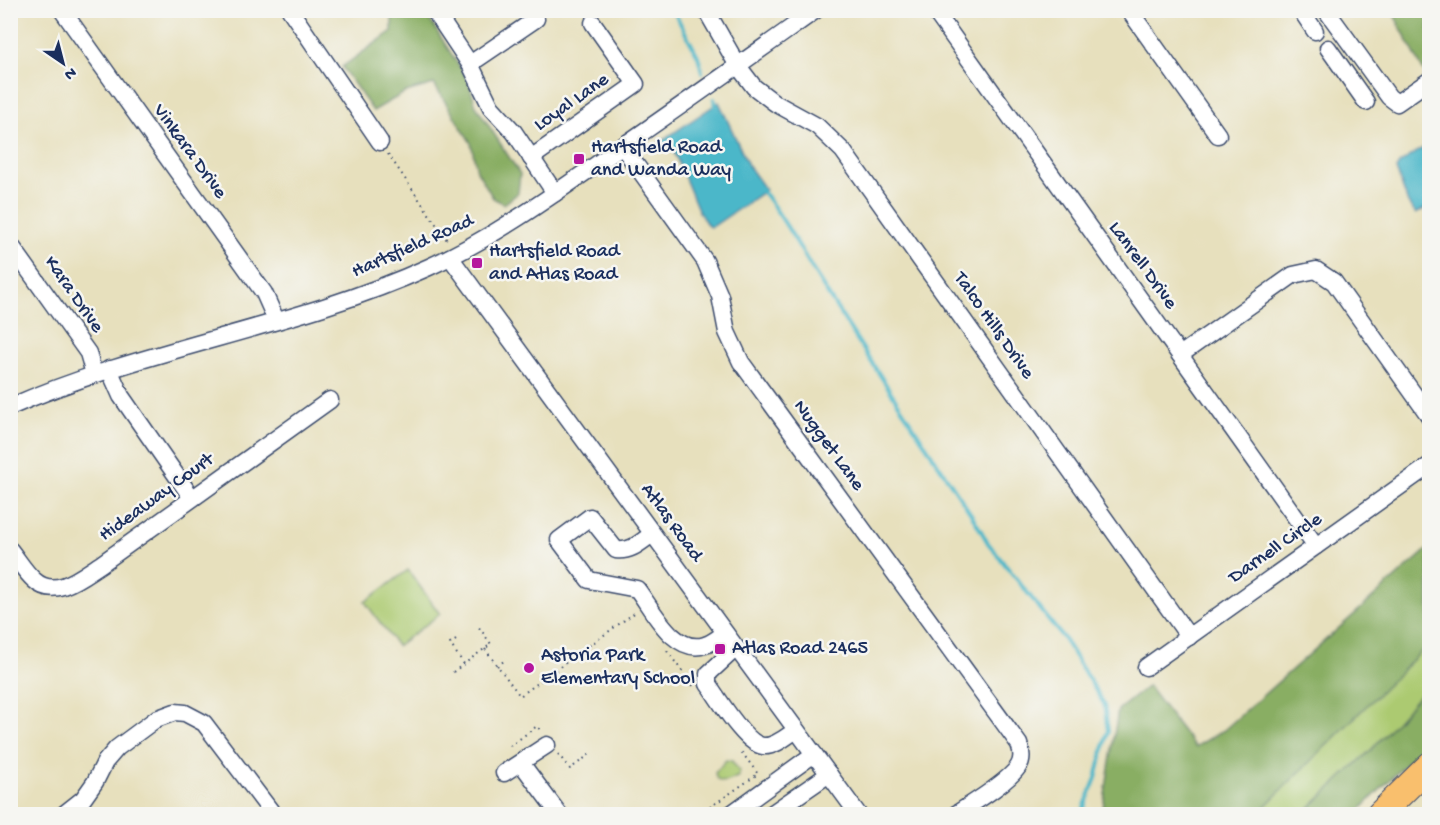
<svg xmlns="http://www.w3.org/2000/svg" width="1440" height="825" viewBox="0 0 1440 825" font-family="'Gochi Hand',sans-serif">
<style>
.green{fill:#acca71;stroke:#647c68;stroke-width:1.5}
.forest{fill:#89ae63;stroke:#526e60;stroke-width:1.5}
.water{fill:#4cb7c9;stroke:#347394;stroke-width:1.5}
.lines{fill:none;stroke-linecap:round;stroke-linejoin:round}
.stream{stroke:#4cb7c9;stroke-width:4}
.minor-casing{stroke:#3a4a6c;stroke-width:19}
.highway-casing{stroke:#3a4a6c;stroke-width:28}
.path{stroke:#3a4a6c;stroke-width:2;stroke-dasharray:1.5 4.5;stroke-linecap:butt}
.minor{stroke:#fff;stroke-width:16}
.highway{stroke:#f9bf6d;stroke-width:26}
.poi-dot{fill:#b5179e;stroke:#f6f6f2;stroke-width:2}
.labels{text-anchor:middle;dominant-baseline:central;stroke-width:5;stroke-linejoin:round;paint-order:stroke}
.street-label{font-size:20px;fill:#1b2f5e;stroke:#f6f6f2}
.poi-label{font-size:20px;fill:#1b2f5e;stroke:#f6f6f2;text-anchor:start}
</style>
<rect width="100%" height="100%" fill="#f6f6f2"/>
<filter id="ink" filterUnits="userSpaceOnUse"><feTurbulence type="fractalNoise" baseFrequency=".0167" numOctaves="2"/><feDisplacementMap in="SourceGraphic" scale="12" xChannelSelector="R" yChannelSelector="G"/><feConvolveMatrix kernelMatrix="1 2 1 2 8 2 1 2 1" color-interpolation-filters="sRGB"/></filter>
<filter id="wash" filterUnits="userSpaceOnUse"><feTurbulence type="fractalNoise" baseFrequency=".008" numOctaves="4" result="noise"/><feDisplacementMap in="SourceGraphic" scale="24" xChannelSelector="R" yChannelSelector="G"/><feGaussianBlur stdDeviation="1.35" result="paint"/><feColorMatrix in="noise" values="0 0 0 0 0 0 0 0 0 0 0 0 0 0 0 0 0 1.4 0 .05"/><feComposite in="paint" operator="in"/></filter>
<g filter="url(#wash)">
<rect width="100%" height="100%" fill="#e7e0bd"/>
<g class="green">
<path d="M408 570 440 614 397 646 365 602Z"/>
<path d="M1429 644V685L1372 749 1303 814H1257Z"/>
<path d="M726 760 732 761 739 771V776C730 781 717 787 715 773Z"/>
</g>
<g class="forest">
<path d="M392 11H424L468 80 476 106 520 174 518 193 504 204 493 198 477 171 471 143 434 84 406 92 373 111 342 67 392 31Z"/>
<path d="M1392 11H1429V69L1424 72Z"/>
<path d="M1429 548V644L1257 814H1102L1118 710 1148 686 1195 747 1224 730Z"/>
<path d="M1429 685V740L1356 814H1303L1372 749Z"/>
</g>
<g class="water">
<path d="M719 102 748 165 766 190 712 227 708 226 699 212 674 152C670 147 668 145 662 148L659 143Z"/>
<path d="M1429 144V206L1416 214 1408 203 1396 169 1399 164Z"/>
</g>
<g class="lines">
<g class="stream">
<path d="M673 10 698 56 702 72"/>
<path d="M714 99 716 105"/>
<path d="M763 192C787 222 806 260 827 293 875 368 924 443 973 517L988 543 1064 639 1104 704 1108 731 1096 778 1084 808V814"/>
</g>
</g>
</g>
<g filter="url(#ink)">
<g class="lines">
<g class="minor-casing">
<g id="minor">
<path d="M62 10 264 293 276 320"/>
<path d="M290 10 380 142"/>
<path d="M434 10 470 64 491 107 514 132 555 193"/>
<path d="M706 10 738 66 754 87 775 103 817 126 843 151 1189 637"/>
<path d="M934 10 1316 546"/>
<path d="M1129 10 1218 135"/>
<path d="M1301 10 1315 31"/>
<path d="M1326 10 1389 97 1397 103 1430 80"/>
<path d="M1328 48 1366 102"/>
<path d="M470 64 536 19 530 10"/>
<path d="M623 147 705 261 720 296 727 332 741 362 1019 744C1022 752 1023 760 1018 767 1007 783 973 803 956 814"/>
<path d="M531 158 636 84 593 23"/>
<path d="M10 244 88 353 94 374"/>
<path d="M450 257 858 814"/>
<path d="M1180 355 1293 275 1316 270 1334 282 1430 417"/>
<path d="M109 369 121 396 192 498"/>
<path d="M10 407C146 347 295 328 429 267 493 238 550 197 607 157 677 109 747 59 816 10"/>
<path d="M652 534C641 542 631 552 616 550L590 517 559 540 589 580 637 589C653 610 674 655 705 645 712 643 719 637 725 633"/>
<path d="M10 550C18 560 25 572 34 580 55 600 82 576 101 564L330 400"/>
<path d="M736 648 708 674V684C719 699 745 744 763 746 775 747 787 736 796 730"/>
<path d="M1146 667 1430 465"/>
<path d="M521 763 559 814"/>
<path d="M504 773 547 745"/>
<path d="M64 814 83 799 95 782 105 762 117 748 156 719 175 712 185 713 204 723 273 814"/>
<path d="M731 814 814 754"/>
<path d="M771 814 829 774"/>
</g>
</g>
<g class="highway-casing">
<path id="highway" d="M1380 814 1430 765"/>
</g>
<g class="path">
<path d="M388 154 449 243"/>
<path d="M456 640 450 644 464 664"/>
<path d="M485 649 520 696 637 611"/>
<path d="M667 651 694 687"/>
<path d="M497 666 504 661"/>
<path d="M453 672 491 644 478 626"/>
<path d="M510 746 537 726 542 732"/>
<path d="M558 754 570 769 593 752"/>
<path d="M700 814 758 774 740 750"/>
</g>
<use href="#minor" class="minor"/>
<use href="#highway" class="highway"/>
</g>
</g>
<g class="poi-dot">
<rect x="573" y="153" width="12" height="12" rx="3"/>
<rect x="471" y="257" width="12" height="12" rx="3"/>
<rect x="714" y="643" width="12" height="12" rx="3"/>
<circle cx="529" cy="668" r="6"/>
</g>
<g class="labels">
<g class="street-label">
<text transform="translate(572 103) rotate(-35)">Loyal Lane</text>
<text transform="translate(189 152) rotate(54)">Vinkara Drive</text>
<text transform="translate(413 247) rotate(-24)">Hartsfield Road</text>
<text transform="translate(1142 266) rotate(54)">Lanrell Drive</text>
<text transform="translate(73 295) rotate(55)">Kara Drive</text>
<text transform="translate(993 326) rotate(55)">Talco Hills Drive</text>
<text transform="translate(828 446) rotate(54)">Nugget Lane</text>
<text transform="translate(157 498) rotate(-36)">Hideaway Court</text>
<text transform="translate(671 523) rotate(54)">Atlas Road</text>
<text transform="translate(1276 549) rotate(-35)">Darnell Circle</text>
</g>
<g class="poi-label">
<text x="591" y="148">Hartsfield Road<tspan x="591" dy="23">and Wanda Way</tspan></text>
<text x="489" y="252">Hartsfield Road<tspan x="489" dy="23">and Atlas Road</tspan></text>
<text x="732" y="649">Atlas Road 2465</text>
<text x="541" y="656">Astoria Park<tspan x="541" dy="23">Elementary School</tspan></text>
</g>
</g>
<rect width="1440" height="825" fill="none" stroke="#f6f6f2" stroke-width="36"/>
<g transform="translate(63 63) rotate(145)" stroke="#f6f6f2" stroke-width="4.5" paint-order="stroke">
<path d="M0-4.5L10 22L0 15L-10 22Z" fill="#1b2f5e"/>
<text y="-9" font-size="16" font-weight="bold" text-anchor="middle" fill="#1b2f5e">N</text>
</g>
</svg>
